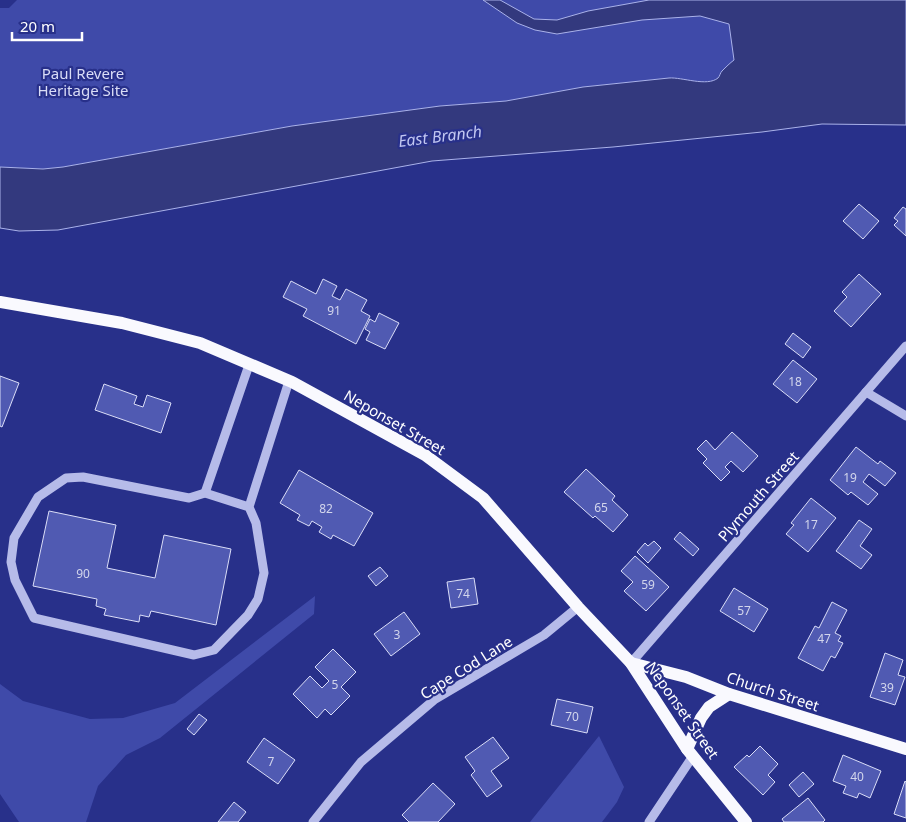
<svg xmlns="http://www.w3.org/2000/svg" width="906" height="822" viewBox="0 0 906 822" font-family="'Noto Sans',sans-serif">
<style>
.green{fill:#3f4aa9}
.water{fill:#33397e;stroke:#aab2ea}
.building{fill:#505ab2;stroke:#daddf7}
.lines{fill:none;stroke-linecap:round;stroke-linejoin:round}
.minor{stroke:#b6bbe9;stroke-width:9}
.major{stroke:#f9f9fe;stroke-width:12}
.labels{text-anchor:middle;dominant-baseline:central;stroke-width:4.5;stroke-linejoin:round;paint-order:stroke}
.number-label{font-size:12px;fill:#d3d6ec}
.park-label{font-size:15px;fill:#daddf7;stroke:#28308a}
.street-label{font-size:15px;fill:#fff;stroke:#28308a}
.water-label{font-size:16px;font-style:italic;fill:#c2c7f1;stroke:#28308a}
</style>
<rect width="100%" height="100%" fill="#28308a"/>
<g class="green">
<path d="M17 0H727L734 60C730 63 726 67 722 71 720 73 720 76 718 78 707 87 682 77 669 78L583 87 506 101 440 106 292 126 63 167 43 169 0 167V8H9Z"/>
<path d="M315 596 314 614 160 738 126 755 98 786 86 822H19L0 794V684L23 701 90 719 123 718 175 703Z"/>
<path d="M599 736 624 787 617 802 602 822H530Z"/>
</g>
<path class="water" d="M483 0H500L534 19 557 20 588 11 649 0H906V125L822 124 762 132 613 147 432 161 58 230 19 231 0 228V167L43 169 63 167 292 126 440 106 506 101 583 87 669 78C682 77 707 87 718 78 720 76 720 73 722 71 726 67 730 63 734 60L729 24 700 16 642 20 557 34 535 30 517 23Z"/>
<g class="building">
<path d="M859 204 879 221 863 239 843 221Z"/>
<path d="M903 207 906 209V236L894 225 898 221 894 218Z"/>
<path d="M859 274 881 294 851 327 834 311 847 297 842 292Z"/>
<path d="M323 279 337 286 332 296 340 300 346 289 367 300 361 311 370 316 356 344 303 316 307 309 283 297 291 281 316 294Z"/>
<path d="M379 313 399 323 385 349 366 340 370 332 365 329 370 319 375 322Z"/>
<path d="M793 333 811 347 803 358 785 344Z"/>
<path d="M793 360 817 379 797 403 773 384Z"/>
<path d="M0 376 19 383 2 427 0 426Z"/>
<path d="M104 384 137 396 134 404 143 407 147 395 171 403 161 433 95 410Z"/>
<path d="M732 432 758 456 743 472 731 461 725 467 730 472 721 481 703 463 707 459 697 449 706 440 715 450Z"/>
<path d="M856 447 878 464 880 461 896 473 885 486 869 474 863 482 878 494 868 505 851 492 848 495 830 480Z"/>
<path d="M586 469 615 496 612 500 628 515 613 532 595 516 593 518 564 492Z"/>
<path d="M299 470 373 513 354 546 333 535 331 539 319 532 322 527 312 521 309 526 297 520 300 515 280 503Z"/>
<path d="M811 498 836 518 808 552 786 534 794 525 791 523Z"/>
<path d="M49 511 116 525 107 568 155 578 164 535 231 549 216 625 151 611 149 617 140 615 139 622 104 615 106 609 96 606 97 599 33 586Z"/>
<path d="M859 520 872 529 860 546 872 555 861 569 836 551Z"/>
<path d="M680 532 699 549 693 556 674 539Z"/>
<path d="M654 541 661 548 648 563 637 552 645 543 648 546Z"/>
<path d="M635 556 669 587 646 611 624 591 633 582 621 571Z"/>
<path d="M380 567 388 576 376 586 368 576Z"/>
<path d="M474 578 478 604 451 608 447 582Z"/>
<path d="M734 588 768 609 754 632 720 611Z"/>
<path d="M832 602 847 610 835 633 841 636 838 641 843 643 835 658 831 656 823 671 798 658 815 626 819 628Z"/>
<path d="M404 612 420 634 391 656 374 634Z"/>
<path d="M333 649 356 672 341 687 350 696 331 715 325 709 317 718 293 694 310 676 322 688 329 681 315 667Z"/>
<path d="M885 653 903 660 898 675 905 677 895 705 870 697Z"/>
<path d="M557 699 593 707 587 733 551 725Z"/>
<path d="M199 714 207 720 194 735 187 729Z"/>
<path d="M493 737 509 758 491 771 502 786 487 797 471 775 475 771 465 757Z"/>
<path d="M264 738 295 760 278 784 247 762Z"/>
<path d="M760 746 778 764 768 775 775 782 763 795 734 767 747 755 749 757Z"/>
<path d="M843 755 881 771 870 798 859 793 857 798 843 793 846 786 833 781Z"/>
<path d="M803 772 814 784 799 797 789 785Z"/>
<path d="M905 781 906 782V818L894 814Z"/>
<path d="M433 783 455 804 438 822H409L402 815Z"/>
<path d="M808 798 825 820 823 822H784L782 819Z"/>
<path d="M234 802 246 812 238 822H218Z"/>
</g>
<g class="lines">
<g class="minor">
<path d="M866 392 906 416"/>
<path d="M205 493 249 365"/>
<path d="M249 507 205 493 189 498 83 477 66 478 38 497 14 538 11 562 15 580 34 618 194 655 214 650 248 615 258 599 264 573 256 523 249 507 289 381"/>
<path d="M631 663 906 346"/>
<path d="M313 822 361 762 434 700 544 635 578 607"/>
<path d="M649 822 693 756"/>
</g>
<g class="major">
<path d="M0 302 122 323 200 343 292 382 425 455 483 498 578 607 631 663 687 749 746 822"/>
<path d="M631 663 686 677 729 694 906 749"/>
<path d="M687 749 701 718 709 707 729 694"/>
</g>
</g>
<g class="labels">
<g class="number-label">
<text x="334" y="310">91</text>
<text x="795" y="381">18</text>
<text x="850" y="477">19</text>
<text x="601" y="507">65</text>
<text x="326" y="508">82</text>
<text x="811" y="524">17</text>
<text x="83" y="573">90</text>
<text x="648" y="584">59</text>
<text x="463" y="593">74</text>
<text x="744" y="610">57</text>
<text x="397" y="634">3</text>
<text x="824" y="638">47</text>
<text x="335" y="684">5</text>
<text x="887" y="687">39</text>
<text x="572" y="716">70</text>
<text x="271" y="761">7</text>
<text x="857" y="776">40</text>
</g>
<g class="park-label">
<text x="83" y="73">Paul Revere<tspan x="83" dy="17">Heritage Site</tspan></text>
</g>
<g class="street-label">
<text transform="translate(395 422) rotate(30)">Neponset Street</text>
<text transform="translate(758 496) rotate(-49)">Plymouth Street</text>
<text transform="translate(466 667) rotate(-32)">Cape Cod Lane</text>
<text transform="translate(773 691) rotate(18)">Church Street</text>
<text transform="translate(683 710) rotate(55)">Neponset Street</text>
</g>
<g class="water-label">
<text transform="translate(440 136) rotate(-7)">East Branch</text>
</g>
</g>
<path d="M12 32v8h70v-8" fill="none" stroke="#ffffff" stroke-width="2.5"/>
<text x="20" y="32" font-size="15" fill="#ffffff" stroke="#28308a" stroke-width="4" paint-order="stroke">20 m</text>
</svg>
